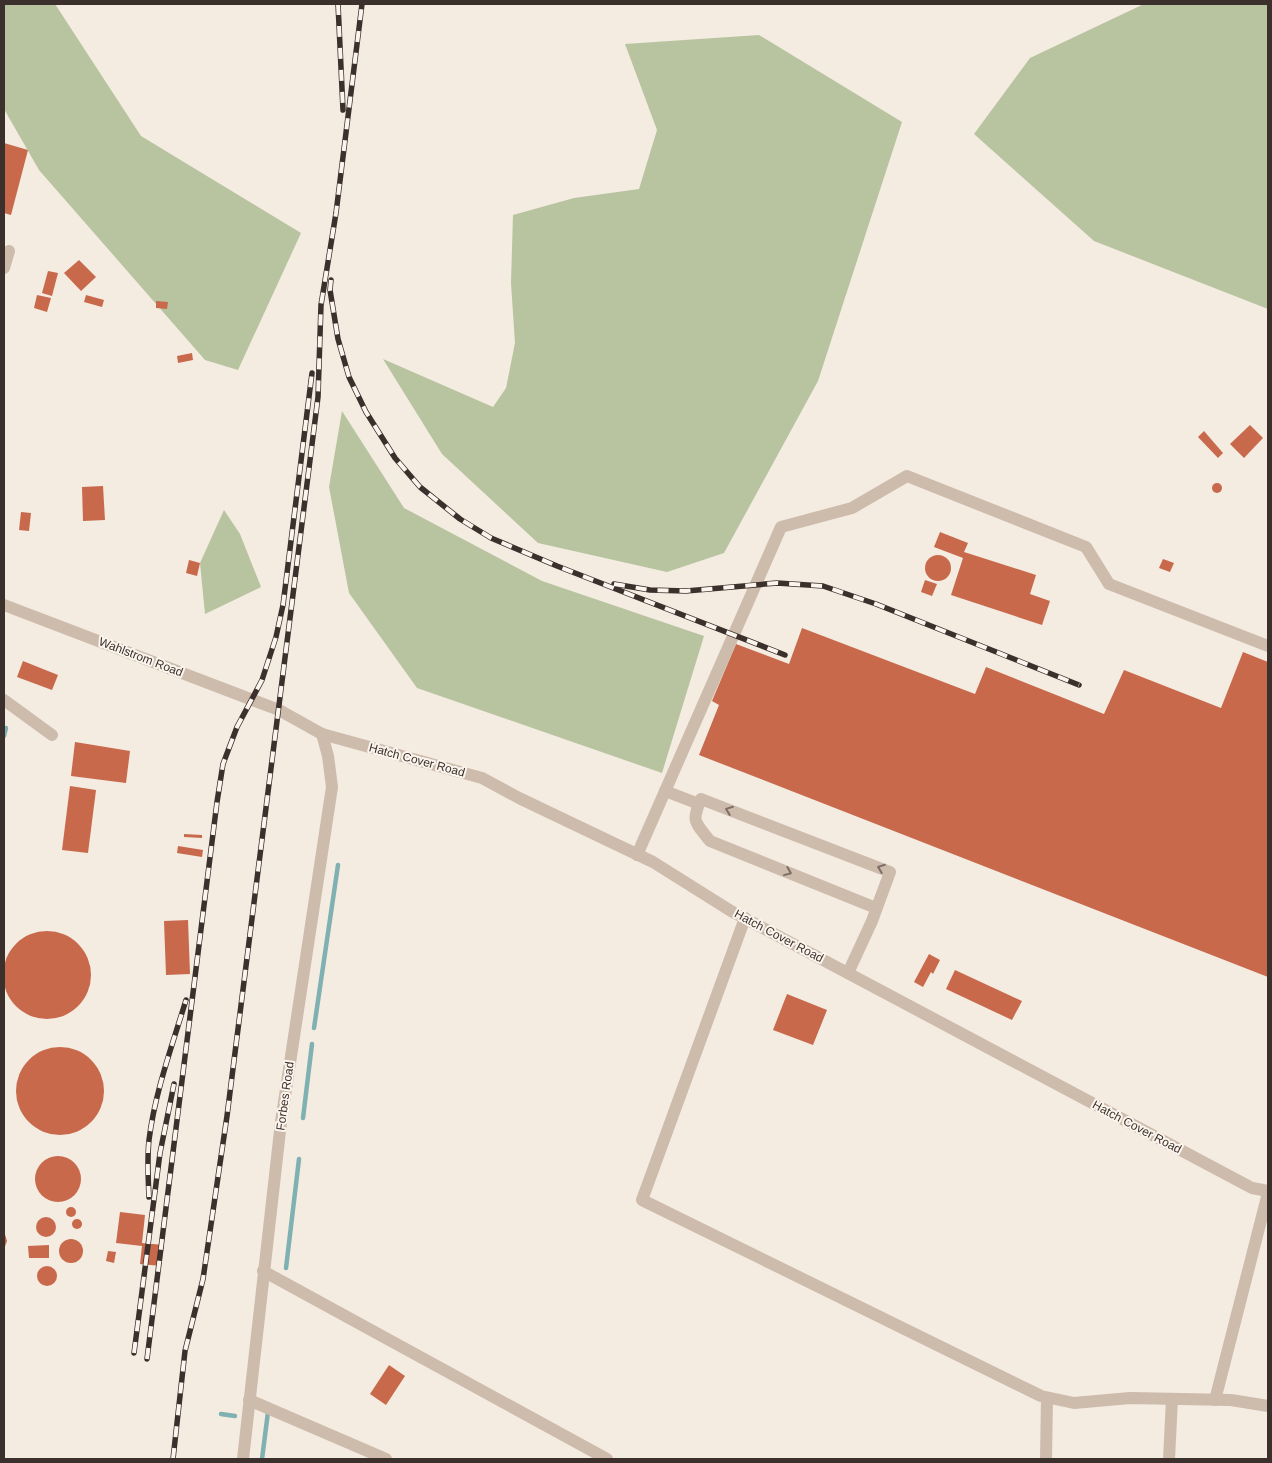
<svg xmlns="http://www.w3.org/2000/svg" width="1272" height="1463" viewBox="0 0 1272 1463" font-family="Arial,sans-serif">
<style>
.green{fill:#b8c4a0}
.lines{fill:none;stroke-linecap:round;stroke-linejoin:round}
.stream{stroke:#7fb0b2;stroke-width:4.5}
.building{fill:#c8694b}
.minor{stroke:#cdbbac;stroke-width:12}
.rail-casing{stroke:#3b302b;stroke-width:5.5}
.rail{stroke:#fbf5ee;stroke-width:4;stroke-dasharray:11;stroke-linecap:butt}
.oneway{stroke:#7d6f65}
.labels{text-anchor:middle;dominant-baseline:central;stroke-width:4;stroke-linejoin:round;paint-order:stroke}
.street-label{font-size:12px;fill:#3b302b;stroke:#fbf5ee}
</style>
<rect width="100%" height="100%" fill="#f4ebe1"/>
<g class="green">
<path d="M4 4H55L141 136 301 233 238 370 205 360 39 170 4 109Z"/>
<path d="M1144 4H1268V309L1094 241 974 134 1030 58Z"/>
<path d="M759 35 902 122 818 381 724 553 667 572 538 543 442 454 383 359 493 407 506 388 515 343 511 283 513 215 574 198 639 189 657 130 625 44Z"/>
<path d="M342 411 404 508 542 581 704 636 662 773 417 688 349 593 329 487Z"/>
<path d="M224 510 240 534 261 587 205 614 200 563Z"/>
</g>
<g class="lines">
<g class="stream">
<path d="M4 736 6 728"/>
<path d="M314 1028 338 865"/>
<path d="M303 1118 312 1044"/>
<path d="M286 1268 299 1159"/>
<path d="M221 1414 235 1416"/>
<path d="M262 1459 268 1412"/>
</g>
</g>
<g class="building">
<path d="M4 143 28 150 11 215 4 213Z"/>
<path d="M79 260 96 277 81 291 64 273Z"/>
<path d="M48 271 58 273 52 296 42 293Z"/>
<path d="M37 295 51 298 47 312 34 308Z"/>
<path d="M86 295 104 300 102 307 84 302Z"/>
<path d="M156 301 168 302 167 309 156 308Z"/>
<path d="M192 353 193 360 178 363 177 356Z"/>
<path d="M1250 425 1263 438 1244 458 1230 444Z"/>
<path d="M1204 431 1223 453 1218 458 1198 437Z"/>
<circle cx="1217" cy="488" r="5"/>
<path d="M103 486 105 520 83 521 82 487Z"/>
<path d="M21 512 31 513 29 531 19 530Z"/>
<path d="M940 532 968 543 964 552 1036 575 1030 594 1050 601 1042 625 951 595 963 558 934 547Z"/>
<circle cx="938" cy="568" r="13"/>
<path d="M1163 559 1174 563 1170 572 1159 568Z"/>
<path d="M189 560 200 563 197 576 186 573Z"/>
<path d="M925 580 937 584 932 596 921 592Z"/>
<path d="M802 628 975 694 986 667 1104 714 1124 670 1221 708 1243 652 1268 662V977L699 755 719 705 712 701 736 644 789 664Z"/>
<path d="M23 661 58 675 52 690 17 677Z"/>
<path d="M75 742 130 751 126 783 71 776Z"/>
<path d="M70 786 96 790 88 853 62 850Z"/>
<path d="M184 834 202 835V838L184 837Z"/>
<path d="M178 846 203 850 202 857 177 853Z"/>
<path d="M188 920 190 974 166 975 164 921Z"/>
<circle cx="47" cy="975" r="44"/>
<path d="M929 954 940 960 933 974 931 972 923 987 914 982Z"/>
<path d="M955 970 1022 1001 1012 1020 946 989Z"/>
<path d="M787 994 827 1010 813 1045 773 1030Z"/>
<circle cx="60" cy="1091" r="44"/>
<circle cx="58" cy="1179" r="23"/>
<circle cx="71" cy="1212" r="5"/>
<path d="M120 1212 145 1215 142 1243 164 1245 161 1266 140 1264 142 1246 116 1243Z"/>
<circle cx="46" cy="1227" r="10"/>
<circle cx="77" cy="1224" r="5"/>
<path d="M4 1231 7 1241 4 1249Z"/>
<circle cx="71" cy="1251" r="12"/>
<path d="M49 1245V1258H29L28 1246Z"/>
<path d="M108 1251 116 1252 114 1263 106 1261Z"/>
<circle cx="47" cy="1276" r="10"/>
<path d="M389 1365 405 1376 386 1405 370 1394Z"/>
</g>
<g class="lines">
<g class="minor">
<path d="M4 268 9 251"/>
<path d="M4 605 279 710 322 734 482 778 519 798 653 862 731 911 1252 1188 1268 1191"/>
<path d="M4 700 52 735"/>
<path d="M665 791 699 804"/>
<path d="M637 855 781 527 852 508 907 476 1086 547 1109 584 1268 646"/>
<path d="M745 918 642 1200 1041 1396 1074 1403 1130 1398 1231 1400 1268 1406"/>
<path d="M848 973 872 921 890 872 701 799C691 822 695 822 710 841L876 908"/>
<path d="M263 1271 607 1459"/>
<path d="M249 1400 386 1459"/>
<path d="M1215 1400 1268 1193"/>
<path d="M243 1459 281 1122 332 787 328 756 322 734"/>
<path d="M1046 1459 1047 1398"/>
<path d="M1169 1459 1172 1399"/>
</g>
<g class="rail-casing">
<g id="rail">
<path d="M338 4 343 110"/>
<path d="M331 280 330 290 338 339 349 377 366 412 395 458 420 487 460 519 491 538 557 566 785 655"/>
<path d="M614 584 650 590 686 591 777 583 823 586 876 604 1079 685"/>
<path d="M149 1197C148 1178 147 1159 149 1140 155 1092 172 1046 186 1000"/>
<path d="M134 1353 160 1153 174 1084"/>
<path d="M147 1359 217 802 223 764 237 727 262 680 276 637 283 605 312 373"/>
<path d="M173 1459 185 1351 203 1279 227 1116 318 397 321 305 336 213 362 4"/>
</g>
</g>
<use href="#rail" class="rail"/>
</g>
<defs><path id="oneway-chevron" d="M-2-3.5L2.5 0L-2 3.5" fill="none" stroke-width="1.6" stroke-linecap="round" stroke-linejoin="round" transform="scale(1.25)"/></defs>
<g class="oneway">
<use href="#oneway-chevron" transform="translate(729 810) rotate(-159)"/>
<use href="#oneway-chevron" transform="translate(881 868) rotate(-159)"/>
<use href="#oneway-chevron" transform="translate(788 872) rotate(22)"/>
</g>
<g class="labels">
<g class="street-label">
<text transform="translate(141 657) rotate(21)">Wahlstrom Road</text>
<text transform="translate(417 760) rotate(15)">Hatch Cover Road</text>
<text transform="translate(779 936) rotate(28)">Hatch Cover Road</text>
<text transform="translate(285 1096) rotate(-82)">Forbes Road</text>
<text transform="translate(1137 1127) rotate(28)">Hatch Cover Road</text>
</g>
</g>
<rect width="1272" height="1463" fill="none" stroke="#3b302b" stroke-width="10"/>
</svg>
